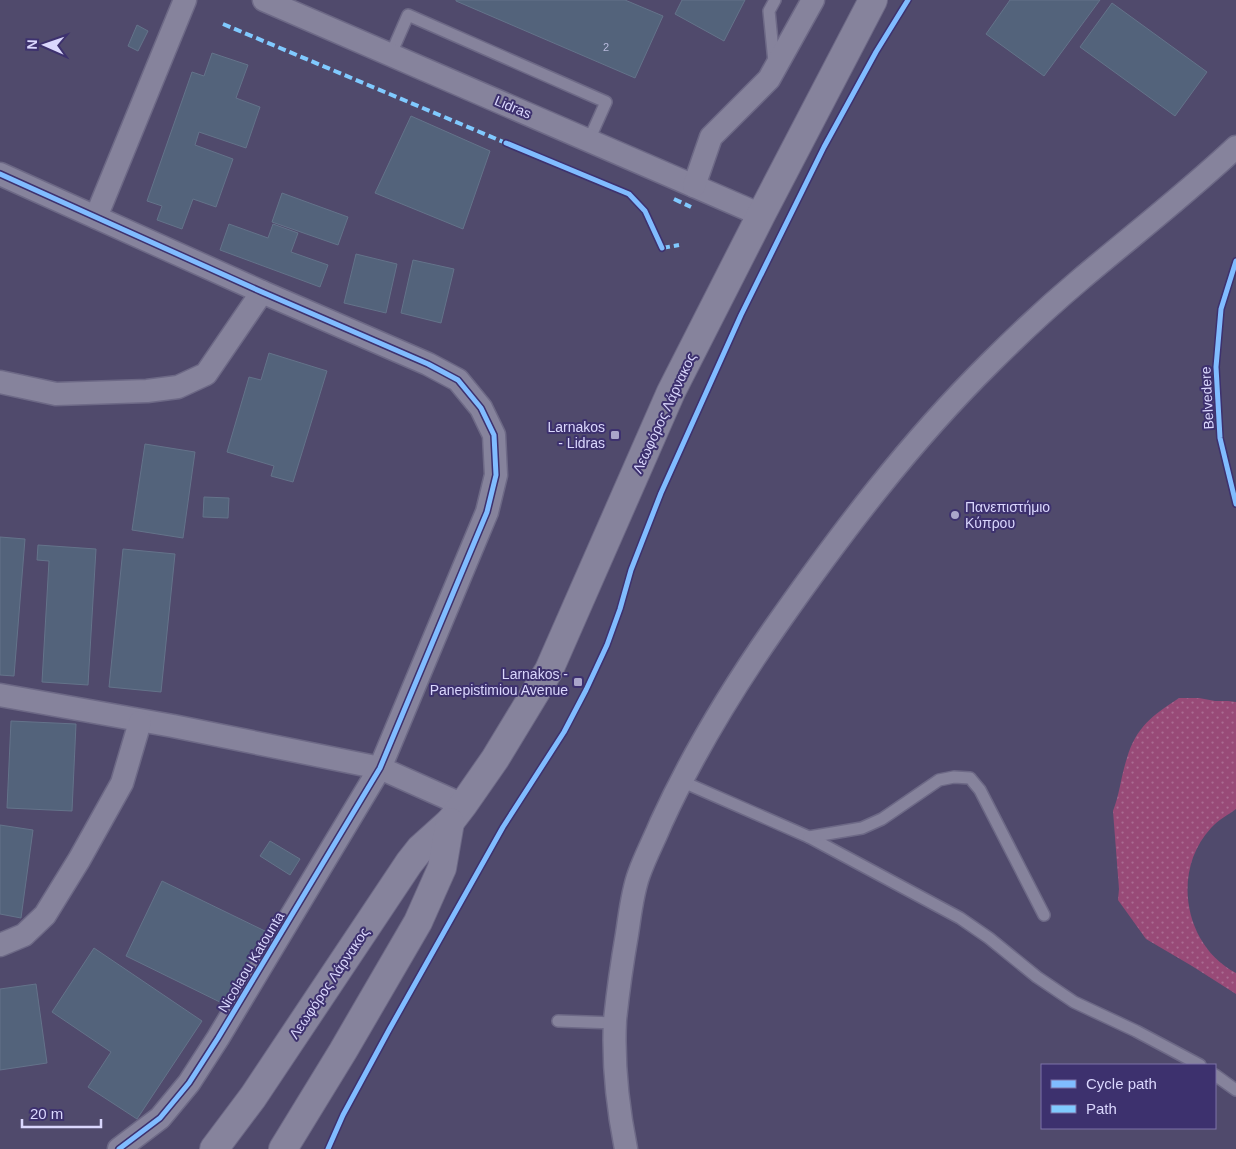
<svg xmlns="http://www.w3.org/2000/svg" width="1236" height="1149" viewBox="0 0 1236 1149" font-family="Helvetica,sans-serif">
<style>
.grass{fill:url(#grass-dots)}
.building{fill:#53637b;stroke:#64738a}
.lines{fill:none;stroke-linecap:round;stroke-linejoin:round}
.service-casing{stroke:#6d6986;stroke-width:14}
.minor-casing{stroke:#6d6986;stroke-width:25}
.secondary-casing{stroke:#6d6986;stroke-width:30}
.service{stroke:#86839c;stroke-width:11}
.minor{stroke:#86839c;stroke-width:22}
.secondary{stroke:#86839c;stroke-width:28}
.quiet{stroke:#80caff;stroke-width:4;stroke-dasharray:8 4;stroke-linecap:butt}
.cycleway-casing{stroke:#3d316e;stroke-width:8}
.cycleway{stroke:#80bcff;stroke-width:5}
.poi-dot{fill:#aaa6ca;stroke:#3d316e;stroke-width:2}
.labels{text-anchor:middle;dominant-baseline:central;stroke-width:4;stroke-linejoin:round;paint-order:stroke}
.number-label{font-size:11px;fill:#b8badc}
.street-label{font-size:14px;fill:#dad7fd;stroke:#3d316e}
.poi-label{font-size:14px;fill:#dad7fd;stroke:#3d316e;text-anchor:end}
</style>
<defs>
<pattern id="grass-dots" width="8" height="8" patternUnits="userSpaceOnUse" patternTransform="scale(1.25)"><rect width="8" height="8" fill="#984a77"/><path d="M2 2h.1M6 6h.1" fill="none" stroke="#aa6c92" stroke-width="1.8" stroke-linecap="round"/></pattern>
</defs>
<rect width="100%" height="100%" fill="#504a6c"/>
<path class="grass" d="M1179 698H1199L1215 701H1228L1236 702V809C1228 815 1218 820 1211 828 1171 871 1184 946 1236 973V994L1192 966 1146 939 1118 900 1119 889 1113 811C1120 793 1121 776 1127 758 1136 727 1153 715 1179 698Z"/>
<g class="building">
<path d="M456 0H625L663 16 635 78 456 1Z"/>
<path d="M682 0H745L724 41 675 14Z"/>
<path d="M1010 0H1100L1044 76 986 34Z"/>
<path d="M1112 3 1207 72 1175 116 1080 47Z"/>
<path d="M137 25 148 31 138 51 128 46Z"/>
<path d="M212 53 248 65 236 98 260 107 246 148 199 132 195 145 233 159 216 207 193 199 182 229 157 220 162 206 147 201 192 72 204 76Z"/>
<path d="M411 116 490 151 463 229 375 193Z"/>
<path d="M282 193 348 217 338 245 272 222Z"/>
<path d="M229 224 268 238 273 224 298 233 291 252 328 265 320 287 220 250Z"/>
<path d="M356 254 397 264 386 313 344 303Z"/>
<path d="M413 260 454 269 441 323 401 313Z"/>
<path d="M269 353 327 371 293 482 271 476 274 466 227 452 249 377 261 380Z"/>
<path d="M145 444 195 452 183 538 132 530Z"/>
<path d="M204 497 229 498 228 518 203 517Z"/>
<path d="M0 537 25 539 14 676 0 675Z"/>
<path d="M38 545 96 549 88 685 42 682 49 561 37 560Z"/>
<path d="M123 549 175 554 161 692 109 687Z"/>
<path d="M11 721 76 724 72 811 7 808Z"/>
<path d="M0 825 33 830 21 918 0 914Z"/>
<path d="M270 841 300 859 290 875 260 856Z"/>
<path d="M162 881 267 932 230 1007 126 956Z"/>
<path d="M94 948 202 1021 137 1119 88 1087 111 1052 52 1012Z"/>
<path d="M36 984 47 1063 0 1070V989Z"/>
</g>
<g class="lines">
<g class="service-casing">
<g id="service">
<path d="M391 54 408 15 606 102 589 140"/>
<path d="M774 62 769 11 775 0"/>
<path d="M681 781 809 837 960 918 989 938 1037 977 1074 1002 1136 1031 1200 1065"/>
<path d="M809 837 862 828 882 819 939 780 954 777 970 778 980 790 1044 915"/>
<path d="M558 1021 615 1023"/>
<path d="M1215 1075 1236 1090"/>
</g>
</g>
<g class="minor-casing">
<g id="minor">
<path d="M264 0 761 215"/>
<path d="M0 174 262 292 428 364 458 380 481 408 494 435 496 475 487 512 380 768 218 1038 189 1083 160 1118 119 1149"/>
<path d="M694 186 711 137 769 79 813 0"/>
<path d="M96 217 185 0"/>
<path d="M0 382 56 394 147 391 178 387 206 374 262 292"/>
<path d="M0 695 173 726 380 768 463 805"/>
<path d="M0 945 24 935 45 915 79 860 122 783 140 722"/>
<path d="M626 1149C618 1109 613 1061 615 1020 618 991 622 963 627 934 630 915 632 893 639 874 645 857 654 840 661 823 693 753 732 689 776 626 841 533 909 443 990 363 1019 334 1049 306 1081 279 1133 235 1186 194 1236 147"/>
</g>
</g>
<g class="secondary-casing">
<g id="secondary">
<path d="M214 1149 253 1097 409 863 420 849 450 822 463 805 495 759 549 670 671 392 761 215 873 0"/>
<path d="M283 1149 343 1051 418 922 442 868 450 822"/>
</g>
</g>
<use href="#service" class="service"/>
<use href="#minor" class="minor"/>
<use href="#secondary" class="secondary"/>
<g class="quiet">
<path d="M223 24 506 143"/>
<path d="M674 199 691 207"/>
<path d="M662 248 679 245"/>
</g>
<g class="cycleway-casing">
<g id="cycleway">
<path d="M506 143 629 194 645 211 662 248"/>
<path d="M0 174 262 292 428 364 458 380 481 408 494 435 496 475 487 512 380 768 218 1038 189 1083 160 1118 119 1149"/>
<path d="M1236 261 1221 309 1216 367 1220 438 1236 504"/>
<path d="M328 1149 343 1115 389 1030 503 827 564 732 586 690 607 645 620 609 631 570 661 493 741 315 824 147 876 52 908 0"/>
</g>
</g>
<use href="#cycleway" class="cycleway"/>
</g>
<g class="poi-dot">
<rect x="610" y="430" width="10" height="10" rx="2.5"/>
<circle cx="955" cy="515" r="5"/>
<rect x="573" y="677" width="10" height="10" rx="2.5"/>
</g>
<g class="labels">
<g class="number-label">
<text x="606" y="47">2</text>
</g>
<g class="street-label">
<text transform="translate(513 107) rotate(23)">Lidras</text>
<text transform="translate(1207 398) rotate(-93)">Belvedere</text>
<text transform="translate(664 413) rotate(-65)">Λεωφόρος Λάρνακος</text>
<text transform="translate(251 962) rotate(-59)">Nicolaou Katounta</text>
<text transform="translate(329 983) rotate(-56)">Λεωφόρος Λάρνακος</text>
</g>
<g class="poi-label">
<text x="605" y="427">Larnakos<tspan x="605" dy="16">- Lidras</tspan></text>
<text x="965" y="507" text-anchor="start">Πανεπιστήμιο<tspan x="965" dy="16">Κύπρου</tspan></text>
<text x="568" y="674">Larnakos -<tspan x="568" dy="16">Panepistimiou Avenue</tspan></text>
</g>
</g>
<rect x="1041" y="1064" width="175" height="65" fill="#3d316e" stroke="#7c73a7"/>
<rect x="1051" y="1080" width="25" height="8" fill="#80bcff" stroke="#7c73a7"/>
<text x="1086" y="1089" font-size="15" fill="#dad7fd">Cycle path</text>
<rect x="1051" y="1105" width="25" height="8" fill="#80caff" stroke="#7c73a7"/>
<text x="1086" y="1114" font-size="15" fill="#dad7fd">Path</text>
<g transform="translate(45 45) rotate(272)" stroke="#3d316e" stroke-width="4" paint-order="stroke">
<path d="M0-4L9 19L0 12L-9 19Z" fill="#dad7fd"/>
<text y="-8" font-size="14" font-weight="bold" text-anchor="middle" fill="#dad7fd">N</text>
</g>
<path d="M22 1119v8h79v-8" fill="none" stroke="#dad7fd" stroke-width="2.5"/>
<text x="30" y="1119" font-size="15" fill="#dad7fd" stroke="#3d316e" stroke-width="4" paint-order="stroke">20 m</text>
</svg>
